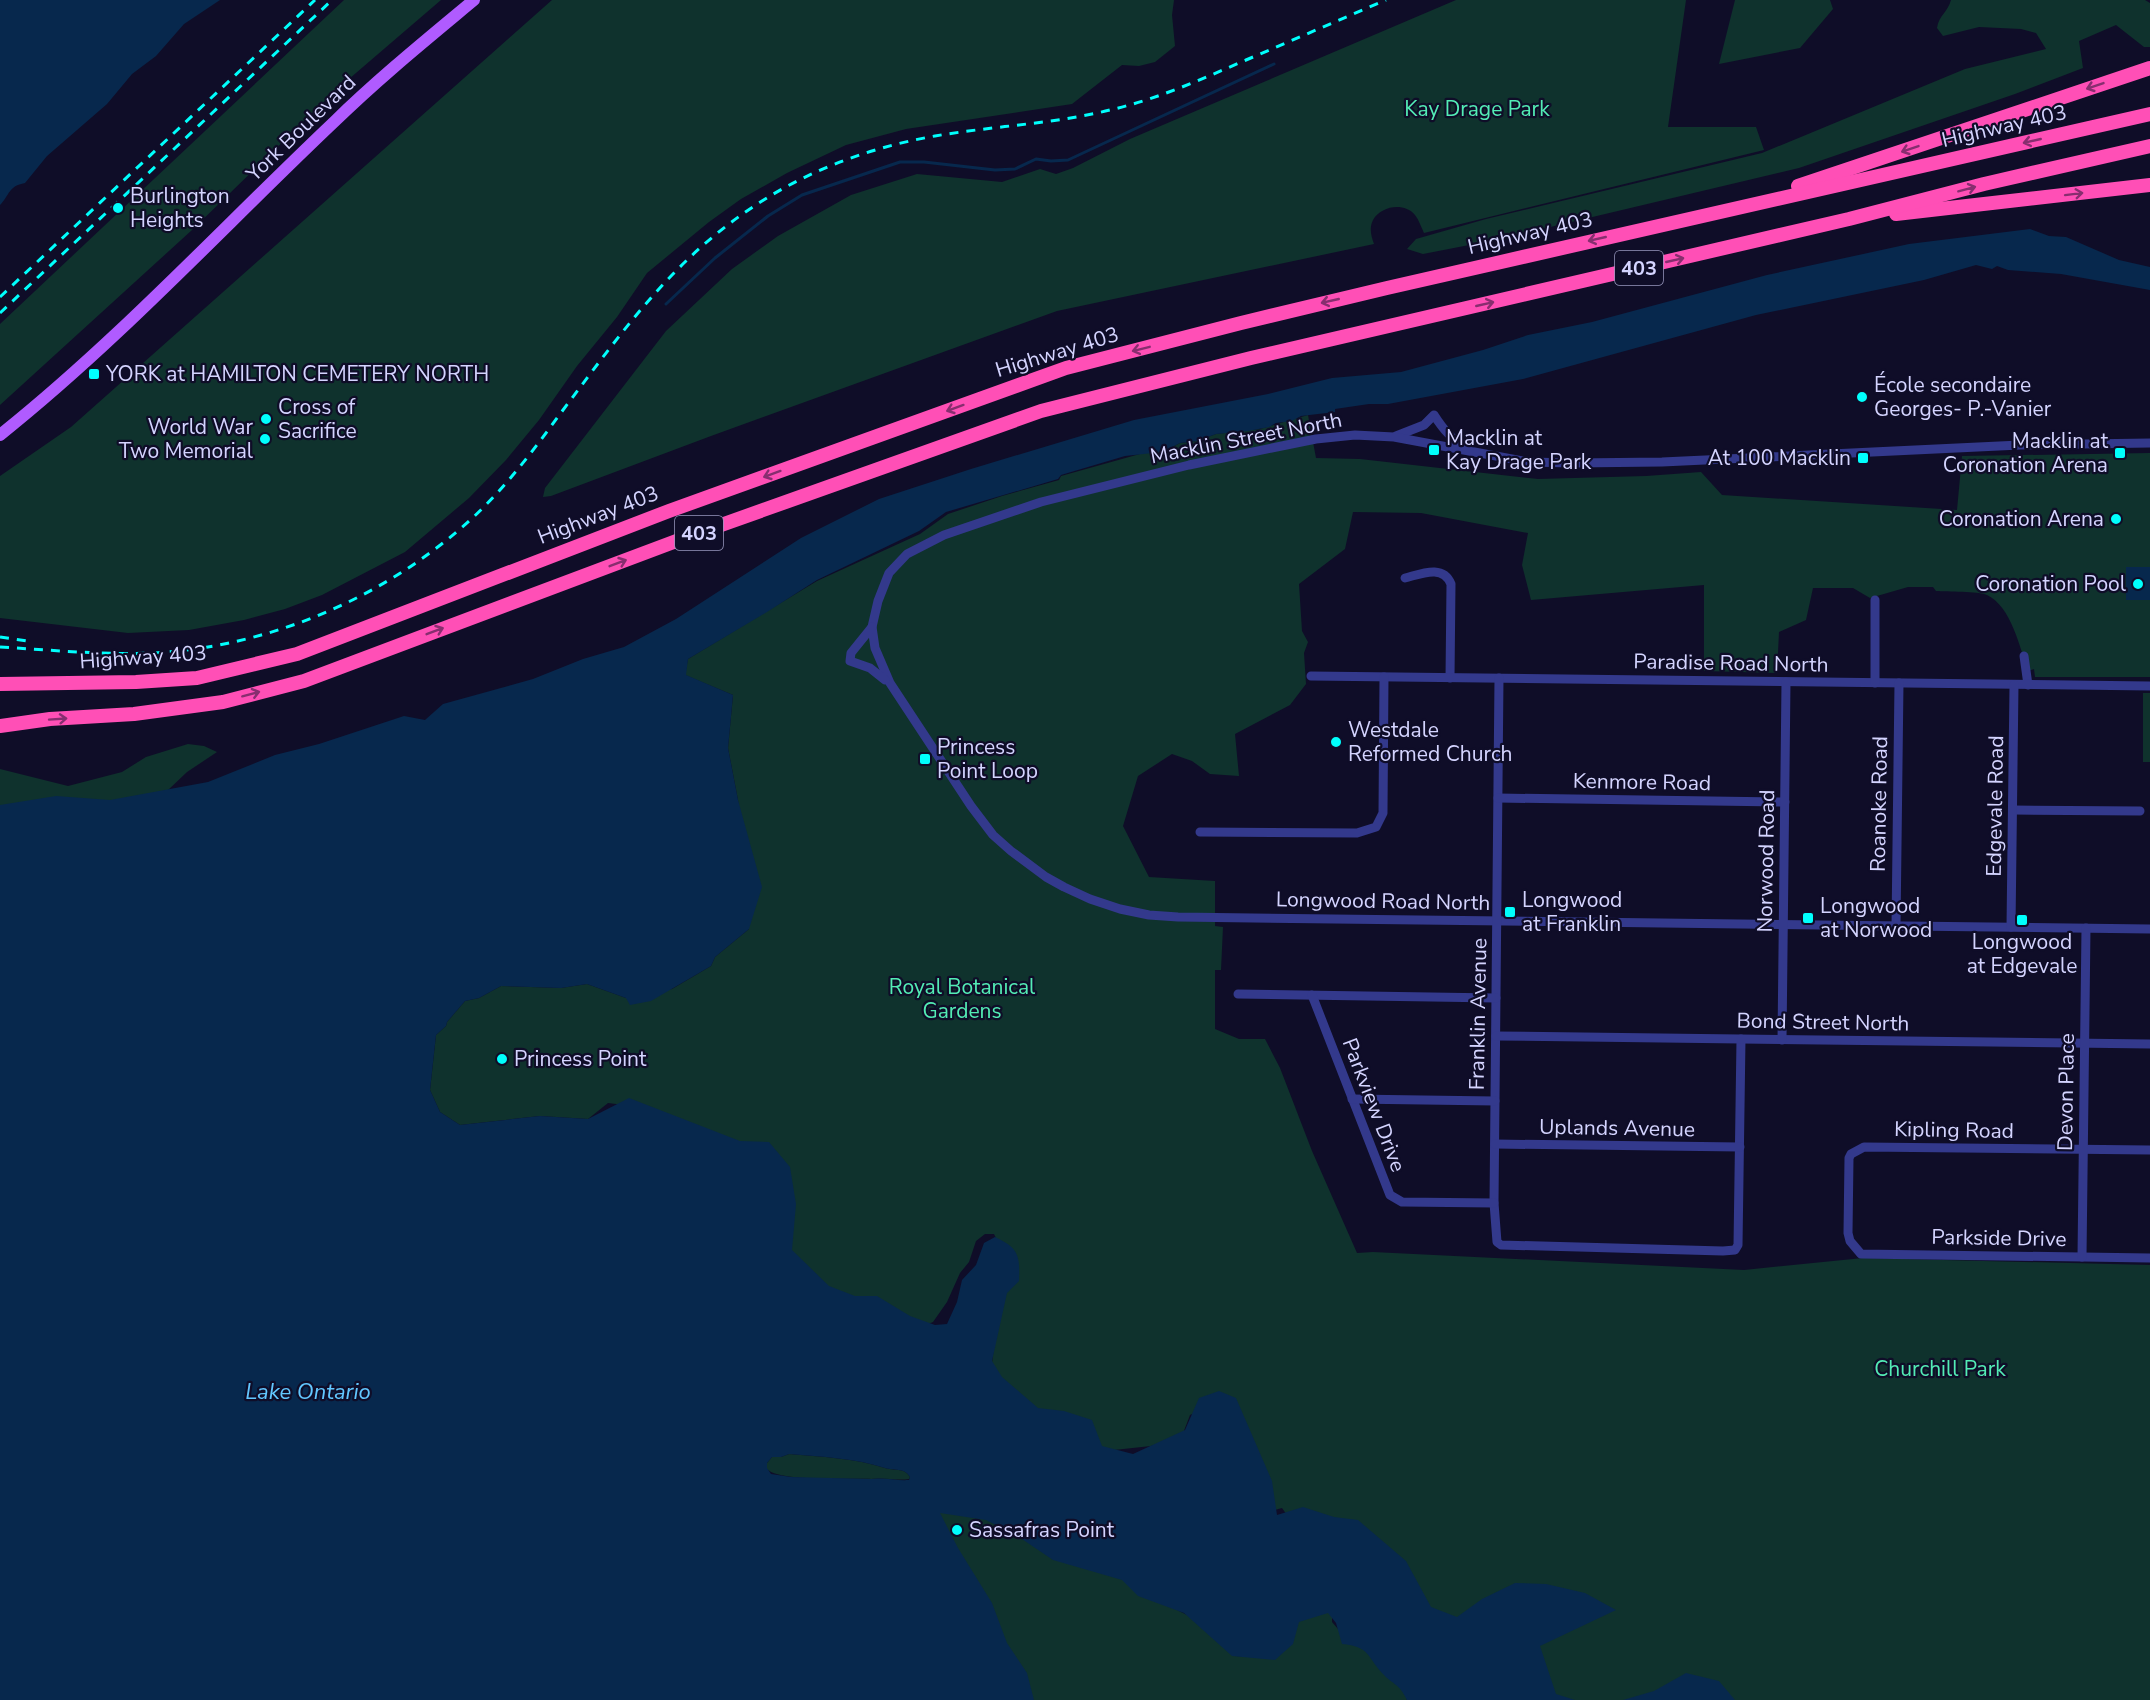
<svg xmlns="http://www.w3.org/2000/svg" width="2150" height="1700" viewBox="0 0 2150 1700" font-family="'Nunito Sans',sans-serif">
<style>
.green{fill:#0f322d}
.water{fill:#07284d;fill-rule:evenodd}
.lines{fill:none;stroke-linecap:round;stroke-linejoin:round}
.stream{stroke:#07284d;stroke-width:3}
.minor{stroke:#33398c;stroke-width:9}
.major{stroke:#b05bff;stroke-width:12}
.highway{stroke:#ff4fb6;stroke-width:14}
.rail{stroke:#00fffd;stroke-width:3;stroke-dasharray:9 8;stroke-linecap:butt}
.oneway{stroke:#872e6f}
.poi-dot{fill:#00fffd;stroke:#0f0d28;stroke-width:2}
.labels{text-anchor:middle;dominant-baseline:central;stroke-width:4.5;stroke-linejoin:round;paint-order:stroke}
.shield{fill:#0f0d28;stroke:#9998be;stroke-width:1.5}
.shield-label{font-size:20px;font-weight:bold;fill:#d4d4ff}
.park-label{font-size:21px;fill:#53ecb5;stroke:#0f0d28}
.street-label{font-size:21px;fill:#d4d4ff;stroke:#0f0d28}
.poi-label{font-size:21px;fill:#d4d4ff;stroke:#0f0d28;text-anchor:start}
.water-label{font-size:22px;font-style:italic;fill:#62c7ff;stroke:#0f0d28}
</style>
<rect width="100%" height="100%" fill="#0f0d28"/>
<g class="green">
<path d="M344 0H441L335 91 192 230 0 405V324Z"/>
<path d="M552 0H1174L1172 15 1175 46 1155 62 1139 66 1122 65 1072 104 906 129 846 145 787 173 741 199 709 222 647 273 617 317 577 366 539 420 506 460 469 498 405 552 322 595 285 609 244 620 189 630 128 633 0 618V476L71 427Z"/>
<path d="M1456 0H1686L1668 127H1756L1764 150 1424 233C1421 227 1419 220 1415 215 1404 202 1381 206 1373 220 1369 228 1371 236 1374 244L1057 311 711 436 551 496 543 497 545 488 666 331 732 269 778 236 851 195 917 174 1002 182 1040 169 1056 174 1073 168 1130 139Z"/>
<path d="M1735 0H1830L1833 9 1800 48 1719 64Z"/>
<path d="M1951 0H2145L2150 3V47H2144L2116 25 2079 41 2083 68 2015 94 1799 168 1500 239 1423 254 1407 249 1416 239 1486 219 1762 153 1965 69 2046 49 2036 33 2021 29 1979 27 1943 36 1937 28C1939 15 1948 12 1951 0Z"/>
<path d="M1308 415 1316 458 1360 459 1538 479 1646 476 1701 472 1722 495 1957 510 1962 456 2150 453V677H2035L2034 669 2028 671C2020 648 2011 606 1987 595 1978 591 1947 592 1936 591L1933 587H1908L1870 598 1853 588H1813L1806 620 1779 632 1777 673 1704 671V585L1531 600 1522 565 1528 533 1421 513 1353 512 1345 549 1299 584 1302 631 1308 642 1304 653 1306 684 1290 705 1235 734 1239 776 1210 774 1192 761 1172 754 1138 776 1123 826 1149 877 1215 881V926L1223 927 1221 970H1215V1029L1239 1039H1265L1280 1068 1312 1151 1357 1253 1373 1252 1744 1270 1863 1258 2150 1265V1700H1546L1435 1628 1287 1515 1282 1508 1267 1512 1210 1406 1190 1415 1182 1436 1151 1446 1114 1450 1093 1447 1032 1405 991 1370 1006 1258 994 1234H985L976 1241 969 1262 960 1273 947 1302 933 1322 928 1324 820 1290 640 1107 608 1103 588 1119 540 1116 460 1125 440 1112 430 1090 436 1035 446 1026 447 1022 465 1001 479 998 501 986 561 988 587 984 626 998 672 989 711 966 715 957 749 929 738 800 728 748 733 695 685 675 688 659 817 581 920 534 948 514 1002 496 1059 480 1061 476 1147 452H1163L1180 443 1197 441 1216 434 1260 429Z"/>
<rect x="2143" y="693" width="7" height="69"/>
<path d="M188 744 204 746 217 752 187 772 167 791 0 823V769L68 786 122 772 146 757Z"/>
<path d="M789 1454C822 1457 855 1458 885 1468 894 1471 904 1467 910 1477L909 1479C896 1481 884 1477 871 1479 850 1478 778 1482 767 1469V1463L772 1457H781Z"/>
<path d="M937 1500 1088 1554 1135 1589 1201 1622 1234 1656 1264 1657 1288 1612 1332 1610V1622L1338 1629 1346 1627 1404 1686 1407 1700H1023L940 1533Z"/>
</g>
<g class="water">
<path d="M0 0H220L184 24 156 56 132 74 107 104 47 156 25 183C8 186 10 195 0 205Z"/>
<path d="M2030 229 2049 236 2066 237 2119 260 2150 267V290L2061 274 2008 270 1997 266 1992 269 1976 265 1924 280 1756 315 1523 379 1388 404H1369L1335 409V412L1301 416 1292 421 1276 423 1269 427 1248 431 1216 434 1197 441 1180 443 1162 452 1125 456 1061 475 1058 479 946 512 919 531 817 580 767 612 688 659 686 675 733 695 728 748 738 800 762 887 749 929 715 957 711 966 651 1001 630 1005 626 998 587 984 561 988 501 986 479 998 465 1001 447 1022 446 1026 436 1035 430 1090 440 1112 460 1125 540 1116 588 1119 629 1098 740 1141 769 1142 790 1167 796 1204 792 1250 829 1286 855 1296H877L910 1316 935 1325 947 1324 957 1302 962 1280 976 1265 984 1243 995 1237C1019 1248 1020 1256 1019 1281L1007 1293 992 1361 1002 1377 1038 1408 1064 1411 1092 1420 1102 1446 1133 1454 1185 1430 1199 1398 1219 1391 1236 1398 1272 1481 1277 1515 1303 1507 1334 1517 1358 1520 1406 1561 1431 1607 1457 1617 1482 1599 1515 1583 1546 1584 1585 1593 1616 1610 1540 1646 1556 1694 1575 1700H1407C1399 1683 1393 1685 1382 1673 1366 1655 1370 1647 1342 1644L1336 1623 1328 1613 1299 1622 1293 1644 1275 1660 1232 1656 1184 1613 1138 1596 1122 1580 1053 1560 1019 1537 986 1520 940 1513 958 1548 992 1603 1007 1643 1027 1673 1034 1700H0V805L56 796 110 800 208 782 275 755 319 744 404 716 425 720 443 704 533 679 583 659 624 647 676 619 801 538 879 499 971 469 1134 420 1268 394 1332 378 1401 372 1483 350 1528 335 1592 322 1767 275 1909 244ZM789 1454C822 1457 855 1458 885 1468 894 1471 904 1467 910 1477L909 1480C896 1481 884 1477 871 1479L791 1477 771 1474 767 1468V1463L772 1457H781Z"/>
<rect x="2126" y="567" width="24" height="33"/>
<path d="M1686 1673 1719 1681 1735 1700H1623L1654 1691Z"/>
</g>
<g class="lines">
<path class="stream" d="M666 304 715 258 768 216 802 195 900 162H924L995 170 1015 169 1036 159 1051 161 1068 160 1274 64"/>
<g class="minor">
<path d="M1396 436 1424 425 1434 415C1443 429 1452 440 1467 448"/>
<path d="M2150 443 2020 445 1662 462 1574 463 1528 462 1394 437 1355 435 1316 439 1189 465 1041 502 944 535 907 554 889 573 878 601 872 627 875 648 890 683 971 806 993 835 1011 851 1046 877 1064 887 1090 899 1120 909 1149 915 1178 917 2150 929"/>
<path d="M1405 578C1421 574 1443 564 1451 584L1450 678"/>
<path d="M872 627 851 653 850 661 870 668 885 680"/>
<path d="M2024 656 2028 685"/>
<path d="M1311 676 2150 686"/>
<path d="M1499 678 1494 1203 1497 1242 1501 1245 1723 1251 1735 1250 1738 1245 1741 1039"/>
<path d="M1875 683V600"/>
<path d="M1498 798 1785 802"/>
<path d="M2013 810 2140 811"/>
<path d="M1200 832 1357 833 1376 827 1383 813 1384 677"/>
<path d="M1896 926 1899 683"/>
<path d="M2011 927 2014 685"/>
<path d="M1238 994 1496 998"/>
<path d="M1312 995 1390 1195 1402 1202 1494 1203"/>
<path d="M1496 1036 2150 1044"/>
<path d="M1782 1040 1786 682"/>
<path d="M1352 1099 1495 1101"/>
<path d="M1495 1144 1740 1147"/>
<path d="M2150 1150 1864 1147 1851 1154 1849 1158 1848 1233 1850 1241 1861 1254 2150 1258"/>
<path d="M2082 1257 2086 928"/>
</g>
<path class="major" d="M0 435C119 340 223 227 334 122 378 79 426 40 474 0"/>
<g class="highway">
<path d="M1798 186 2150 68"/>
<path d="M1896 214 2150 185"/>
<path d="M0 684 136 682 197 678 297 654 669 511 1066 368 1241 323 1387 288 2150 114"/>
<path d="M0 726 50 719 134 714 223 702 304 681 679 540 1041 411 1251 358 1849 219 1984 184 2150 146"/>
</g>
<g class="rail">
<path d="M0 297 315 0"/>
<path d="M0 313 332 0"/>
<path d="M0 637 27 641"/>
<path d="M0 647C51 650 102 655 153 653 265 647 375 602 460 529 499 496 530 455 560 414 628 324 683 244 784 188 831 162 883 145 935 136 993 126 1053 124 1110 110 1158 99 1202 79 1246 60 1293 40 1339 20 1386 0"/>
</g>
</g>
<defs><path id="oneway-shaft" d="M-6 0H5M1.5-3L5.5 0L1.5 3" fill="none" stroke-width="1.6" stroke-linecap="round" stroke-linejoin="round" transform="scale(1.5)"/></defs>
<g class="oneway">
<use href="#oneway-shaft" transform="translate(2095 86) rotate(161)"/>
<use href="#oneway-shaft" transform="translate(2032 141) rotate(167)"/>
<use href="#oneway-shaft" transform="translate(1910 149) rotate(161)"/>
<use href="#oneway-shaft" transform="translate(1967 189) rotate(-15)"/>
<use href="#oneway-shaft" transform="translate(2074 194) rotate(-7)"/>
<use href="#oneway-shaft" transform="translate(1597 239) rotate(167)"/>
<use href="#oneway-shaft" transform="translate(1675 260) rotate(-13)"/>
<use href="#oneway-shaft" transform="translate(1330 301) rotate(167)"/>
<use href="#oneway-shaft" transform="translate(1485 304) rotate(-13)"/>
<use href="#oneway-shaft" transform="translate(1141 349) rotate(166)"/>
<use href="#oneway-shaft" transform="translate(955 408) rotate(160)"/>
<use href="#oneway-shaft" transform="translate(772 474) rotate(160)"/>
<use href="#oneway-shaft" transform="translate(618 563) rotate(-21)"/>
<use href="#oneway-shaft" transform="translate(435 631) rotate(-21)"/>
<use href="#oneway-shaft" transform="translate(251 694) rotate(-15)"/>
<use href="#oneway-shaft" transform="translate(58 719) rotate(-4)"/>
</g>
<g class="poi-dot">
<circle cx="118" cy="208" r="6"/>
<rect x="88" y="368" width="12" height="12" rx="3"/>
<circle cx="1862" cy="397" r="6"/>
<circle cx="266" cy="419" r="6"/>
<circle cx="265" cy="439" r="6"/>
<rect x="1428" y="444" width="12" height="12" rx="3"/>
<rect x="2114" y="447" width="12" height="12" rx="3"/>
<rect x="1857" y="452" width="12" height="12" rx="3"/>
<circle cx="2116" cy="519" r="6"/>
<circle cx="2138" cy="584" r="6"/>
<circle cx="1336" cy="742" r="6"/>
<rect x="919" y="753" width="12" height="12" rx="3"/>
<rect x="1504" y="906" width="12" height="12" rx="3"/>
<rect x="1802" y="912" width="12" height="12" rx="3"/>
<rect x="2016" y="914" width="12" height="12" rx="3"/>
<circle cx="502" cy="1059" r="6"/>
<circle cx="957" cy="1530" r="6"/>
</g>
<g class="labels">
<g class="shield">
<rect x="1615" y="251" width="48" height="34" rx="4.5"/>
<rect x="675" y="516" width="48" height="34" rx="4.5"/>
</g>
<g class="shield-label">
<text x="1639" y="268">403</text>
<text x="699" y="533">403</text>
</g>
<g class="park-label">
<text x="1477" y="109">Kay Drage Park</text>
<text x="962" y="987">Royal Botanical<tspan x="962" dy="24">Gardens</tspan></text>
<text x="1940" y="1369">Churchill Park</text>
</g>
<g class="street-label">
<text transform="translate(2004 126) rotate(-13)">Highway 403</text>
<text transform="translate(301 128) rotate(-44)">York Boulevard</text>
<text transform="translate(1530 233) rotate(-13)">Highway 403</text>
<text transform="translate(1057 352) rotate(-17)">Highway 403</text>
<text transform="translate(1246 438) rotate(-11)">Macklin Street North</text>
<text transform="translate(598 515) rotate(-21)">Highway 403</text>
<text transform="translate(143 657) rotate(-4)">Highway 403</text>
<text transform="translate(1731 663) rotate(1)">Paradise Road North</text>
<text transform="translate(1642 782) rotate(1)">Kenmore Road</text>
<text transform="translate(1879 804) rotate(-89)">Roanoke Road</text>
<text transform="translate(1995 806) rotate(-89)">Edgevale Road</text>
<text transform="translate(1766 861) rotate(-89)">Norwood Road</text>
<text transform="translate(1383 901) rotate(1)">Longwood Road North</text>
<text transform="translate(1478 1014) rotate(-89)">Franklin Avenue</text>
<text transform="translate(1823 1022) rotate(1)">Bond Street North</text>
<text transform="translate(2066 1092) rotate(-89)">Devon Place</text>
<text transform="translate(1374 1105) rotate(69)">Parkview Drive</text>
<text transform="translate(1617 1128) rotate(1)">Uplands Avenue</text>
<text transform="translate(1954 1130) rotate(1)">Kipling Road</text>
<text transform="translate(1999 1238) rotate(1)">Parkside Drive</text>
</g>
<g class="poi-label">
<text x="130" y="196">Burlington<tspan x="130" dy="24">Heights</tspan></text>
<text x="106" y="374">YORK at HAMILTON CEMETERY NORTH</text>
<text x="1874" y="385">École secondaire<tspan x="1874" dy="24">Georges- P.-Vanier</tspan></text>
<text x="278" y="407">Cross of<tspan x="278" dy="24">Sacrifice</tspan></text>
<text x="253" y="427" text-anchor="end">World War<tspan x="253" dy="24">Two Memorial</tspan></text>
<text x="1446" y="438">Macklin at<tspan x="1446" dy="24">Kay Drage Park</tspan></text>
<text x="2108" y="441" text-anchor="end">Macklin at<tspan x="2108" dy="24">Coronation Arena</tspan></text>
<text x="1851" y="458" text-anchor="end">At 100 Macklin</text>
<text x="2104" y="519" text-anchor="end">Coronation Arena</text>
<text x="2126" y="584" text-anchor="end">Coronation Pool</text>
<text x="1348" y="730">Westdale<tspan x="1348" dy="24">Reformed Church</tspan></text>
<text x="937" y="747">Princess<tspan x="937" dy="24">Point Loop</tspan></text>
<text x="1522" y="900">Longwood<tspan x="1522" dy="24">at Franklin</tspan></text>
<text x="1820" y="906">Longwood<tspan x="1820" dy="24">at Norwood</tspan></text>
<text x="2022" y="942" text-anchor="middle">Longwood<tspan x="2022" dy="24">at Edgevale</tspan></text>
<text x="514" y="1059">Princess Point</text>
<text x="969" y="1530">Sassafras Point</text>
</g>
<g class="water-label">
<text x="308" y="1392">Lake Ontario</text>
</g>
</g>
</svg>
